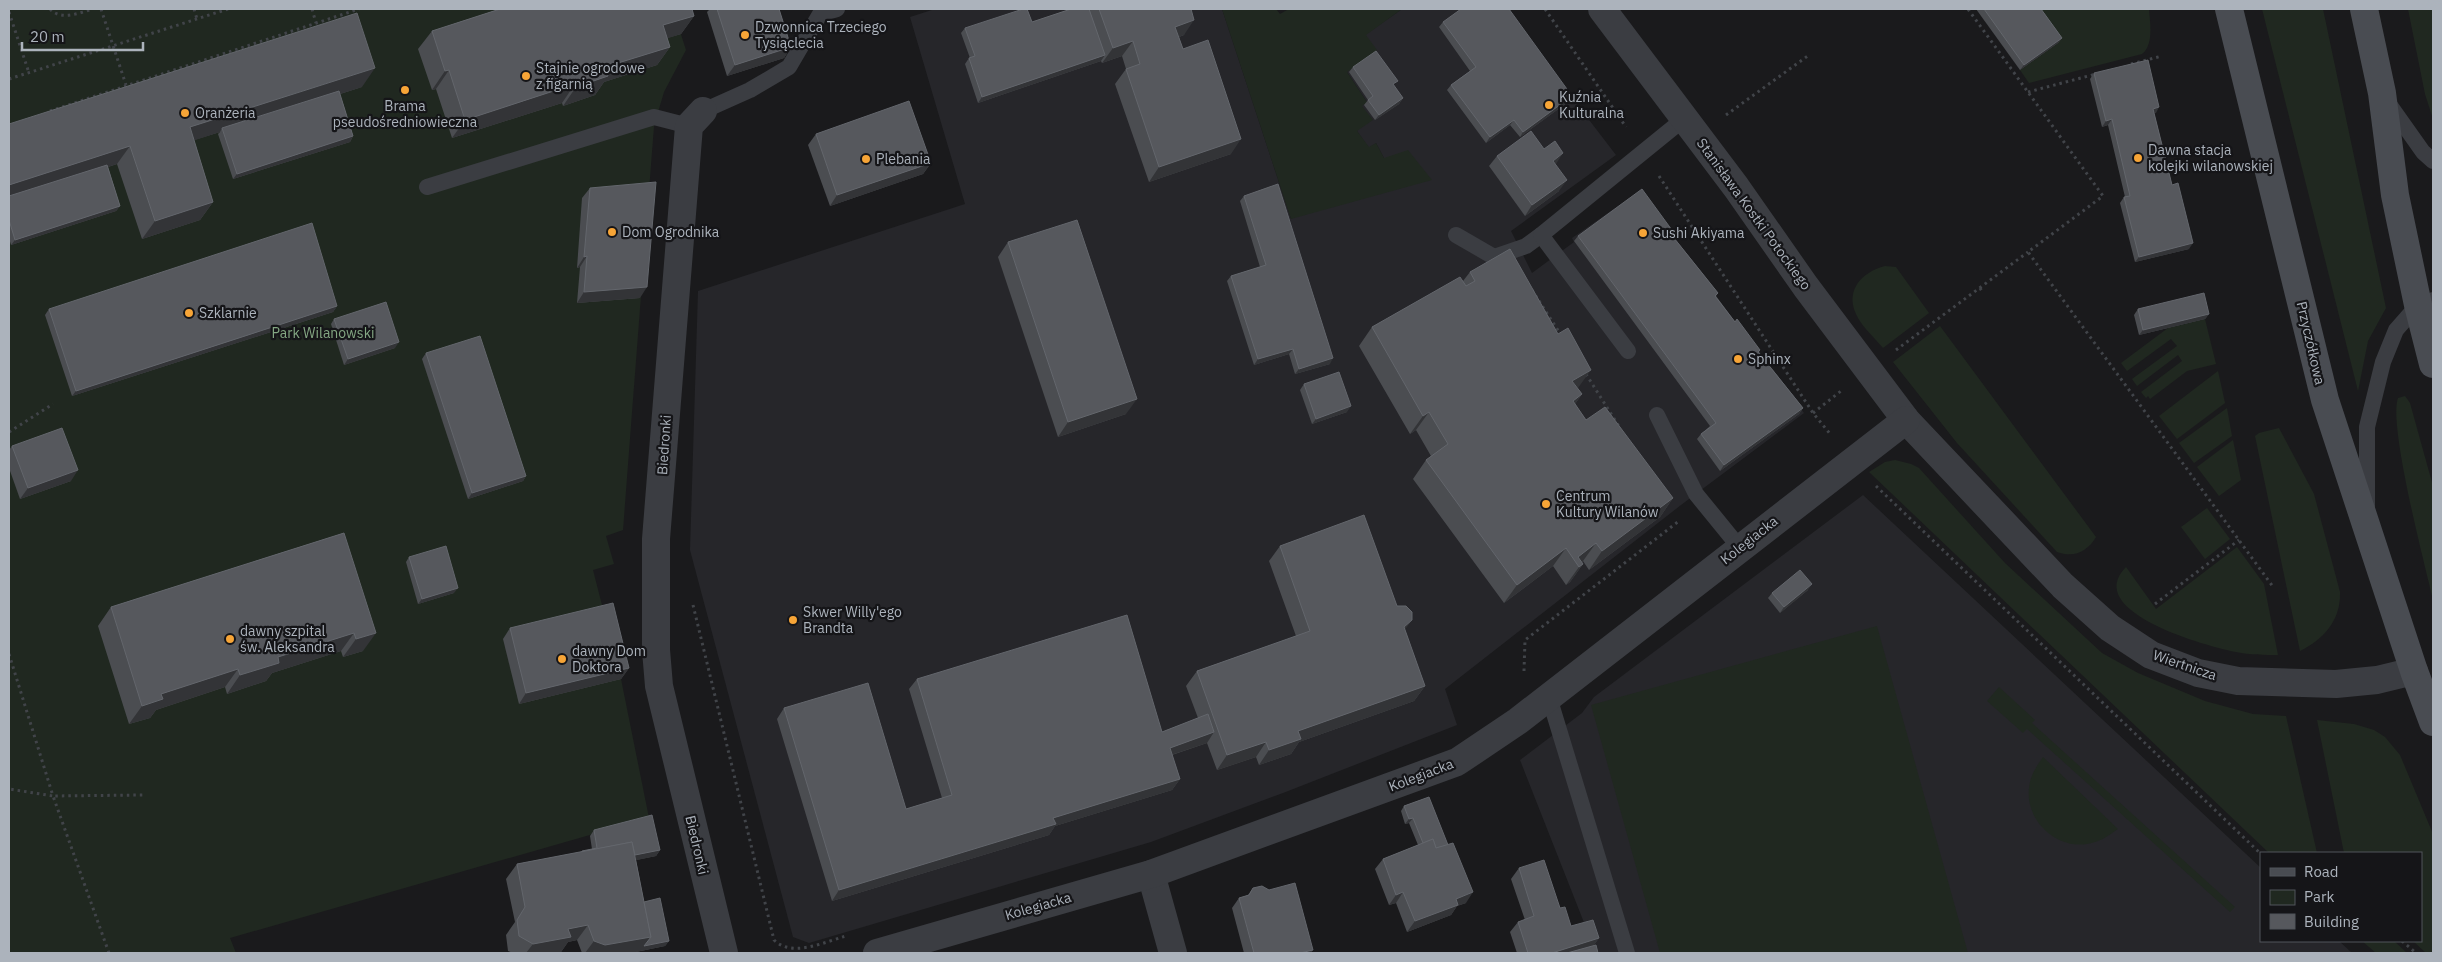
<svg xmlns="http://www.w3.org/2000/svg" width="2442" height="962" viewBox="0 0 2442 962" font-family="'IBM Plex Sans',sans-serif">
<style>
.built{fill:#26262a}
.green{fill:#202820}
.lines{fill:none;stroke-linecap:round;stroke-linejoin:round}
.path{stroke:#414449;stroke-width:3;stroke-dasharray:2.5 4;stroke-linecap:butt}
.lane{stroke:#3b3d42;stroke-width:16}
.street{stroke:#3b3d42;stroke-width:28}
.secondary{stroke:#494c52;stroke-width:28}
.wall{fill:#4b4d51}
.shaded-wall{fill:#333437}
.building{fill:#56585d;stroke:#63666c}
.poi-dot{fill:#f7a537;stroke:#151518;stroke-width:2}
.labels{text-anchor:middle;dominant-baseline:central;stroke-width:4.5;stroke-linejoin:round;paint-order:stroke}
.poi-label{font-size:14px;fill:#acb3bc;stroke:#151518;text-anchor:start}
.street-label{font-size:14px;fill:#acb3bc;stroke:#151518}
.park-label{font-size:14px;fill:#84a783;stroke:#151518}
</style>
<rect width="100%" height="100%" fill="#1a1a1c"/>
<g class="built">
<path d="M935 9H1222L1291 219 1384 158 1376 143 1369 148 1357 131 1362 105 1367 102 1347 72 1365 35 1402 9H1504L1616 155 1511 231 1532 273 1574 242 1572 238 1638 192 1804 413 1681 505 1445 689 1457 725 1283 793 1151 842 809 943 793 937 690 550 698 291 965 204 910 17Z"/>
<path d="M1863 495 2261 868V941H2339L2352 953H1596L1520 760 1582 713 1594 697Z"/>
</g>
<g class="green">
<path d="M9 9H696L675 16 686 50 664 92 654 126 623 530 606 536 614 564 593 570 621 679 649 818 230 938 236 953H9Z"/>
<path d="M1222 9H1276L1280 14 1289 9H1402L1366 35 1377 50 1347 72 1367 102 1362 106 1373 120 1357 131 1369 147 1376 143 1384 158 1408 150 1432 180 1291 219Z"/>
<path d="M2033 9H2149C2150 22 2154 45 2142 54L2029 83 2020 70 2058 43Z"/>
<path d="M2262 9H2323L2386 308 2368 341 2358 391Z"/>
<path d="M2408 9H2433V119L2425 94Z"/>
<path d="M1885 266 1896 267 1929 313 1883 348C1875 338 1861 326 1856 314 1845 290 1862 272 1885 266Z"/>
<path d="M2205 319 2216 364 2187 371 2150 399 2148 396 2146 398 2141 392 2182 361 2178 355 2137 386 2132 379 2177 346 2171 339 2127 371 2121 363 2168 328Z"/>
<path d="M1940 326 2096 537C2087 552 2074 558 2057 552L1957 443 1893 362Z"/>
<path d="M2218 371 2225 403 2177 439 2159 416Z"/>
<path d="M2405 396 2410 403 2433 486V600C2425 565 2388 425 2398 398Z"/>
<path d="M2227 408 2232 436 2194 463 2179 443Z"/>
<path d="M2279 428 2314 494 2340 592C2341 620 2324 639 2300 651L2255 436 2259 433Z"/>
<path d="M2233 440 2241 480 2219 496 2197 467Z"/>
<path d="M1895 460 1911 464 1919 468 2005 563 2102 653 2138 673 2205 701 2253 714 2286 716 2317 853H2269L1869 472 1885 462Z"/>
<path d="M2207 508 2230 539 2205 559 2181 527Z"/>
<path d="M2237 547 2264 584 2278 655C2265 655 2250 655 2236 652 2209 647 2081 612 2126 567L2156 609Z"/>
<path d="M1877 626 1968 953H1660L1591 705Z"/>
<path d="M1999 687 2035 720 2032 723 2235 907 2230 912 2027 729 2023 733 1987 701Z"/>
<path d="M2317 720 2354 724 2374 730 2385 737 2400 755 2433 834V953H2426L2413 941H2421V853H2344Z"/>
<path d="M2043 757 2118 829C2108 836 2100 842 2087 844 2056 849 2025 820 2029 788 2030 776 2036 767 2043 757Z"/>
<path d="M2362 941H2394L2407 953H2376Z"/>
</g>
<g class="lines">
<g class="path">
<path d="M50 9C61 21 79 13 93 9"/>
<path d="M101 9 126 85"/>
<path d="M194 9 197 19"/>
<path d="M312 9 316 23"/>
<path d="M1545 9 1626 127"/>
<path d="M1968 9 2103 196 2028 252 2274 588"/>
<path d="M9 12 29 73"/>
<path d="M2131 64 2162 56"/>
<path d="M9 79 228 9"/>
<path d="M2028 92 2096 74"/>
<path d="M50 111 359 9"/>
<path d="M1726 115 1809 55"/>
<path d="M1659 176 1813 413 1831 435"/>
<path d="M1980 288 1983 293"/>
<path d="M1532 290 1561 335"/>
<path d="M1896 350 2028 252"/>
<path d="M1586 374 1620 428"/>
<path d="M1813 413 1841 391"/>
<path d="M9 432 53 404"/>
<path d="M1876 486 2261 854"/>
<path d="M2155 604 2239 540"/>
<path d="M693 605 774 940C792 958 824 942 846 936"/>
<path d="M9 654 53 796 9 789"/>
<path d="M1524 671 1525 640 1679 521"/>
<path d="M2402 941 2416 953"/>
<path d="M109 953 53 796 143 795"/>
</g>
<g class="lane">
<path d="M2389 104 2423 152 2433 161"/>
<path d="M703 111 750 90 789 67 820 14 837 9"/>
<path d="M427 187 654 117 689 126"/>
<path d="M1456 235 1494 257 1526 246 1541 235"/>
<path d="M1628 351 1541 235 1685 118"/>
<path d="M1657 415 1696 494 1740 548"/>
<path d="M2367 506V427L2383 362 2396 330 2418 305 2433 300"/>
<path d="M1549 697 1627 953"/>
</g>
<g class="street">
<path d="M1602 9 1736 187 1806 287 1906 420 2063 586 2110 628 2151 655 2198 673 2238 681 2336 684 2377 680 2414 671"/>
<path d="M703 111 689 126 656 539V650L659 686 724 953"/>
<path d="M1151 874 1173 953"/>
<path d="M877 953 1151 874 1457 762 1518 721 1906 420"/>
</g>
<g class="secondary">
<path d="M2229 9 2325 400 2414 671 2433 722"/>
<path d="M2364 9 2382 93 2395 195 2418 305 2433 364"/>
</g>
</g>
<g class="wall">
<path d="M500 9H696L692 10 694 16 681 34 667 38 670 47 657 65 604 82 595 95 563 106 562 103 452 138 436 89 432 90 418 49 432 31Z"/>
<path d="M710 9H779L791 47 784 58 727 76 707 12Z"/>
<path d="M1071 9H1191L1184 35 1179 37 1183 49 1231 154 1149 182 1115 84 1126 69 1122 56 1102 63 1101 61 978 103 965 64 969 58H970L961 33 965 28 1032 22Z"/>
<path d="M1976 9H2041L2062 38 2058 43 2020 70Z"/>
<path d="M1443 22 1572 96 1568 102 1520 137 1510 125 1486 143 1447 90 1451 85 1470 71 1439 27Z"/>
<path d="M1353 67 1394 86 1403 98 1399 104 1375 120 1364 105 1368 100 1349 72Z"/>
<path d="M2094 73 2156 113H2154L2172 185 2189 249 2135 262 2120 203 2124 197H2125L2108 125 2102 127 2090 79Z"/>
<path d="M362 87 340 94 353 136 350 142 233 179 218 134 220 132 194 140 213 202 200 220 142 239 117 164 108 167 120 206 116 211 11 245 9 238V124Z"/>
<path d="M816 134 931 163 923 174 830 206 808 145Z"/>
<path d="M1497 156 1555 164 1559 191 1525 216 1489 166Z"/>
<path d="M590 188 640 298 577 303 580 267 577 268 582 198Z"/>
<path d="M1244 196 1330 364 1295 374 1289 354 1254 365 1227 281 1231 276 1260 267 1240 201Z"/>
<path d="M1578 236 1677 237 1675 239 1718 293 1716 296 1735 322 1760 350 1759 352 1803 408 1799 414 1720 471 1697 439 1701 434 1710 426 1574 241Z"/>
<path d="M1008 242 1126 414 1058 437 998 257Z"/>
<path d="M1470 272 1578 389 1582 394 1575 404 1586 420 1673 498 1660 517 1589 570 1583 561 1582 562 1583 564 1570 582 1566 585 1553 566 1504 603 1413 479 1426 460 1431 456 1416 430 1410 434 1359 346 1372 327 1463 281Z"/>
<path d="M337 306 333 312 72 396 45 315 49 309Z"/>
<path d="M2138 309 2209 314 2205 319 2139 335 2134 315Z"/>
<path d="M334 319 395 348 344 365 331 324Z"/>
<path d="M426 353 526 476 523 481 468 499 422 359Z"/>
<path d="M1304 384 1347 412 1312 424 1300 390Z"/>
<path d="M12 446 71 481 20 499 9 468V450Z"/>
<path d="M344 533 363 651 343 657 341 651 272 673 266 681 227 694 225 687 156 710 150 718 129 724 98 626 111 607Z"/>
<path d="M1280 546 1405 630 1425 686 1414 701 1299 742 1291 754 1259 765 1256 757 1217 770 1207 743 1172 755 1180 779 1172 790 1055 826 1049 835 832 901 777 719 784 708 906 809 942 798 909 689 917 679 1162 732 1198 718 1186 686 1197 671 1296 636 1269 561Z"/>
<path d="M409 557 454 593 418 604 406 562Z"/>
<path d="M1808 590 1780 613 1768 598 1772 593Z"/>
<path d="M510 628 629 668 621 679 519 704 503 639Z"/>
<path d="M1429 797 1466 903 1457 906 1451 915 1407 932 1396 903 1389 905 1375 869 1383 859 1418 845 1409 823 1405 824 1401 811 1404 806Z"/>
<path d="M594 830 660 850 656 856 636 860 644 902 669 941 665 946 631 953H582L577 940 568 942 561 952 553 953H513L508 951 506 935 515 922 506 879 517 864 581 852 582 851 592 849 590 836Z"/>
<path d="M1519 868 1560 908 1571 926 1599 938 1593 946 1598 953H1517L1510 932 1518 922 1525 920 1511 879Z"/>
<path d="M1253 888 1269 890 1313 950 1310 953H1244L1232 908 1239 898 1248 895Z"/>
</g>
<g class="shaded-wall">
<path d="M694 16 681 34 650 44 663 25Z"/>
<path d="M1194 20 1184 35 1165 42 1175 27Z"/>
<path d="M2062 38 2058 43 2020 70 2024 65Z"/>
<path d="M1133 41 1122 56 1102 63 1113 48Z"/>
<path d="M670 47 657 65 604 82 595 95 563 106 576 87 605 67Z"/>
<path d="M791 47 784 58 727 76 735 65Z"/>
<path d="M1105 55 1101 61 978 103 982 97Z"/>
<path d="M375 68 362 87 223 131 222 128 220 132 177 146 190 127Z"/>
<path d="M449 70 436 89 432 90 445 71Z"/>
<path d="M575 84 562 103 452 138 465 120Z"/>
<path d="M1572 96 1568 102 1520 137 1523 132Z"/>
<path d="M1403 98 1399 104 1375 120 1379 115Z"/>
<path d="M2159 107 2156 113 2150 114 2153 109Z"/>
<path d="M2112 119 2108 125 2102 127 2106 121Z"/>
<path d="M1514 120 1510 125 1486 143 1490 137Z"/>
<path d="M353 136 350 142 233 179 237 174Z"/>
<path d="M1241 139 1231 154 1149 182 1159 167Z"/>
<path d="M130 146 117 164 9 199V185Z"/>
<path d="M1563 153 1556 164 1545 172 1553 161Z"/>
<path d="M931 163 923 174 830 206 837 195Z"/>
<path d="M1567 180 1559 191 1525 216 1532 205Z"/>
<path d="M213 202 200 220 142 239 155 221Z"/>
<path d="M120 206 116 211 11 245 15 240Z"/>
<path d="M2193 243 2189 249 2135 262 2139 257Z"/>
<path d="M587 256 580 267 577 268 584 257Z"/>
<path d="M647 287 640 298 577 303 584 292Z"/>
<path d="M337 306 333 312 72 396 76 391Z"/>
<path d="M2209 314 2205 319 2139 335 2143 330Z"/>
<path d="M399 342 395 348 344 365 348 359Z"/>
<path d="M1293 349 1289 354 1254 365 1258 359Z"/>
<path d="M1333 358 1330 364 1295 374 1299 369Z"/>
<path d="M1591 370 1578 388 1572 381Z"/>
<path d="M1582 394 1569 413 1573 401Z"/>
<path d="M1137 399 1126 414 1058 437 1068 422Z"/>
<path d="M1351 406 1347 412 1312 424 1316 419Z"/>
<path d="M1803 408 1799 414 1720 471 1724 465Z"/>
<path d="M1429 412 1416 430 1410 434 1423 416Z"/>
<path d="M78 470 71 481 20 499 28 488Z"/>
<path d="M526 476 523 481 468 499 472 493Z"/>
<path d="M1673 498 1660 517 1589 570 1602 551Z"/>
<path d="M1596 543 1583 561 1578 565V557Z"/>
<path d="M1566 548 1553 566 1504 603 1517 585Z"/>
<path d="M1583 564 1570 582 1566 585 1579 567Z"/>
<path d="M1812 584 1808 590 1780 613 1784 607Z"/>
<path d="M458 588 454 593 418 604 422 599Z"/>
<path d="M1412 620 1401 635 1404 627Z"/>
<path d="M354 633 341 651 272 673 266 681 227 694 240 675 278 657Z"/>
<path d="M376 633 363 651 343 657 356 639Z"/>
<path d="M629 668 621 679 519 704 526 693Z"/>
<path d="M238 669 225 687 156 710 150 718 129 724 142 706 161 694Z"/>
<path d="M1425 686 1414 701 1299 742 1291 754 1259 765 1269 750 1298 731Z"/>
<path d="M1214 732 1207 743 1162 758 1170 748Z"/>
<path d="M1266 742 1256 757 1217 770 1227 755Z"/>
<path d="M1180 779 1172 790 1055 826 1049 835 832 901 839 890 1053 818Z"/>
<path d="M1413 818 1409 823 1405 824 1409 819Z"/>
<path d="M660 850 656 856 623 863 627 857Z"/>
<path d="M1403 892 1396 903 1389 905 1396 895Z"/>
<path d="M1473 892 1466 903 1457 906 1451 915 1407 932 1415 921 1456 899Z"/>
<path d="M588 925 577 940 568 942 561 952 553 953H526L533 944 568 929Z"/>
<path d="M651 937 669 941 665 946 631 953H585L594 941Z"/>
<path d="M1599 938 1591 949 1578 953H1552Z"/>
<path d="M1313 950 1310 953H1300Z"/>
</g>
<g class="building">
<path d="M500 9H692L694 16 663 25 670 47 605 67 608 76 576 87 575 84 465 120 449 70 445 71 432 31Z"/>
<path d="M717 9H779L791 47 735 65Z"/>
<path d="M1023 9H1027L1032 22 1071 9H1089L1105 55 982 97 969 58 975 56 965 28Z"/>
<path d="M1099 9H1191L1194 20 1175 27 1183 49 1208 40 1241 139 1159 167 1126 69 1140 64 1133 41 1113 48Z"/>
<path d="M1461 9H1509L1572 96 1523 132 1514 120 1490 137 1451 85 1476 67 1443 22Z"/>
<path d="M1984 9H2041L2062 38 2024 65Z"/>
<path d="M357 13 375 68 190 127 213 202 155 221 130 146 9 185V124Z"/>
<path d="M1376 51 1398 81 1393 84 1403 98 1379 115 1368 100 1373 96 1353 67Z"/>
<path d="M2148 60 2159 107 2153 109 2172 185 2178 183 2193 243 2139 257 2124 197 2130 196 2112 119 2106 121 2094 73Z"/>
<path d="M339 91 353 136 237 174 222 128Z"/>
<path d="M909 101 931 163 837 195 816 134Z"/>
<path d="M1531 131 1544 149 1555 141 1563 153 1553 161 1567 180 1532 205 1497 156Z"/>
<path d="M107 165 120 206 15 240 9 220V196Z"/>
<path d="M656 182 647 287 584 292 587 256 584 257 590 188Z"/>
<path d="M1278 184 1333 358 1299 369 1293 349 1258 359 1231 276 1266 265 1244 196Z"/>
<path d="M1642 189 1677 237 1674 238 1718 293 1715 296 1735 322 1737 319 1760 350 1758 352 1803 408 1724 465 1701 434 1716 423 1578 236Z"/>
<path d="M1077 220 1137 399 1068 422 1008 242Z"/>
<path d="M312 223 337 306 76 391 49 309Z"/>
<path d="M1510 249 1558 334 1568 328 1591 370 1572 381 1582 394 1573 401 1586 420 1605 407 1673 498 1602 551 1596 543 1578 557 1583 564 1579 567 1566 548 1517 585 1426 460 1448 444 1429 412 1423 416 1372 327 1460 277 1466 286 1475 281 1470 272Z"/>
<path d="M2204 293 2209 314 2143 330 2138 309Z"/>
<path d="M386 302 399 342 348 359 334 319Z"/>
<path d="M480 336 526 476 472 493 426 353Z"/>
<path d="M1339 372 1351 406 1316 419 1304 384Z"/>
<path d="M62 428 78 470 28 488 12 446Z"/>
<path d="M1364 515 1397 606H1406L1412 612V620L1404 627 1425 686 1298 731 1301 739 1269 750 1266 742 1227 755 1197 671 1310 631 1280 546Z"/>
<path d="M344 533 376 633 356 639 354 633 278 657 279 663 240 675 238 669 161 694 163 699 142 706 111 607Z"/>
<path d="M446 546 458 588 422 599 409 557Z"/>
<path d="M1800 570 1812 584 1784 607 1772 593Z"/>
<path d="M613 603 629 668 526 693 510 628Z"/>
<path d="M1127 615 1162 732 1208 714 1214 732 1170 748 1180 779 1053 818 1056 824 839 890 784 708 868 683 906 809 952 795 917 679Z"/>
<path d="M1429 797 1448 845 1436 848 1433 839 1423 843 1413 818 1409 819 1404 806Z"/>
<path d="M652 815 660 850 635 855 632 842 582 852V851L597 848 594 830Z"/>
<path d="M1433 839 1436 848 1453 843 1473 892 1456 899 1458 905 1415 921 1403 892 1396 895 1383 859Z"/>
<path d="M632 842 651 937 605 945 594 941 588 925 568 929 571 937 533 944 519 936 517 920 525 907 517 864Z"/>
<path d="M1544 860 1560 908 1565 907 1571 926 1593 920 1599 938 1552 953H1528L1518 922 1534 916 1519 868Z"/>
<path d="M1295 883 1313 950 1300 953H1254L1239 898 1249 895 1253 888 1262 886 1269 890Z"/>
<path d="M660 898 669 941 644 946 651 937 644 902Z"/>
<path d="M1596 945 1598 953H1567Z"/>
</g>
<g class="poi-dot">
<circle cx="745" cy="35" r="5"/>
<circle cx="526" cy="76" r="5"/>
<circle cx="405" cy="90" r="5"/>
<circle cx="1549" cy="105" r="5"/>
<circle cx="185" cy="113" r="5"/>
<circle cx="2138" cy="158" r="5"/>
<circle cx="866" cy="159" r="5"/>
<circle cx="612" cy="232" r="5"/>
<circle cx="1643" cy="233" r="5"/>
<circle cx="189" cy="313" r="5"/>
<circle cx="1738" cy="359" r="5"/>
<circle cx="1546" cy="504" r="5"/>
<circle cx="793" cy="620" r="5"/>
<circle cx="230" cy="639" r="5"/>
<circle cx="562" cy="659" r="5"/>
</g>
<g class="labels">
<g class="poi-label">
<text x="755" y="27">Dzwonnica Trzeciego<tspan x="755" dy="16">Tysiąclecia</tspan></text>
<text x="536" y="68">Stajnie ogrodowe<tspan x="536" dy="16">z figarnią</tspan></text>
<text x="1559" y="97">Kuźnia<tspan x="1559" dy="16">Kulturalna</tspan></text>
<text x="405" y="106" text-anchor="middle">Brama<tspan x="405" dy="16">pseudośredniowieczna</tspan></text>
<text x="195" y="113">Oranżeria</text>
<text x="2148" y="150">Dawna stacja<tspan x="2148" dy="16">kolejki wilanowskiej</tspan></text>
<text x="876" y="159">Plebania</text>
<text x="622" y="232">Dom Ogrodnika</text>
<text x="1653" y="233">Sushi Akiyama</text>
<text x="199" y="313">Szklarnie</text>
<text x="1748" y="359">Sphinx</text>
<text x="1556" y="496">Centrum<tspan x="1556" dy="16">Kultury Wilanów</tspan></text>
<text x="803" y="612">Skwer Willy'ego<tspan x="803" dy="16">Brandta</tspan></text>
<text x="240" y="631">dawny szpital<tspan x="240" dy="16">św. Aleksandra</tspan></text>
<text x="572" y="651">dawny Dom<tspan x="572" dy="16">Doktora</tspan></text>
</g>
<g class="street-label">
<text transform="translate(1754 214) rotate(54)">Stanisława Kostki Potockiego</text>
<text transform="translate(2311 343) rotate(77)">Przyczółkowa</text>
<text transform="translate(664 445) rotate(-86)">Biedronki</text>
<text transform="translate(1749 540) rotate(-38)">Kolegiacka</text>
<text transform="translate(2185 665) rotate(19)">Wiertnicza</text>
<text transform="translate(1421 775) rotate(-21)">Kolegiacka</text>
<text transform="translate(697 845) rotate(77)">Biedronki</text>
<text transform="translate(1038 906) rotate(-16)">Kolegiacka</text>
</g>
<g class="park-label">
<text x="323" y="333">Park Wilanowski</text>
</g>
</g>
<rect width="2442" height="962" fill="none" stroke="#acb3bc" stroke-width="20"/>
<rect x="2260" y="852" width="162" height="90" fill="#151518" stroke="#51545a"/>
<rect x="2270" y="868" width="25" height="8" fill="#494c52" stroke="#51545a"/>
<text x="2304" y="877" font-size="15" fill="#acb3bc">Road</text>
<rect x="2270" y="890" width="25" height="15" fill="#202820" stroke="#51545a"/>
<text x="2304" y="902" font-size="15" fill="#acb3bc">Park</text>
<rect x="2270" y="914" width="25" height="15" fill="#56585d" stroke="#51545a"/>
<text x="2304" y="927" font-size="15" fill="#acb3bc">Building</text>
<path d="M22 42v8h121v-8" fill="none" stroke="#acb3bc" stroke-width="2.5"/>
<text x="30" y="42" font-size="15" fill="#acb3bc" stroke="#151518" stroke-width="4" paint-order="stroke">20 m</text>
</svg>
